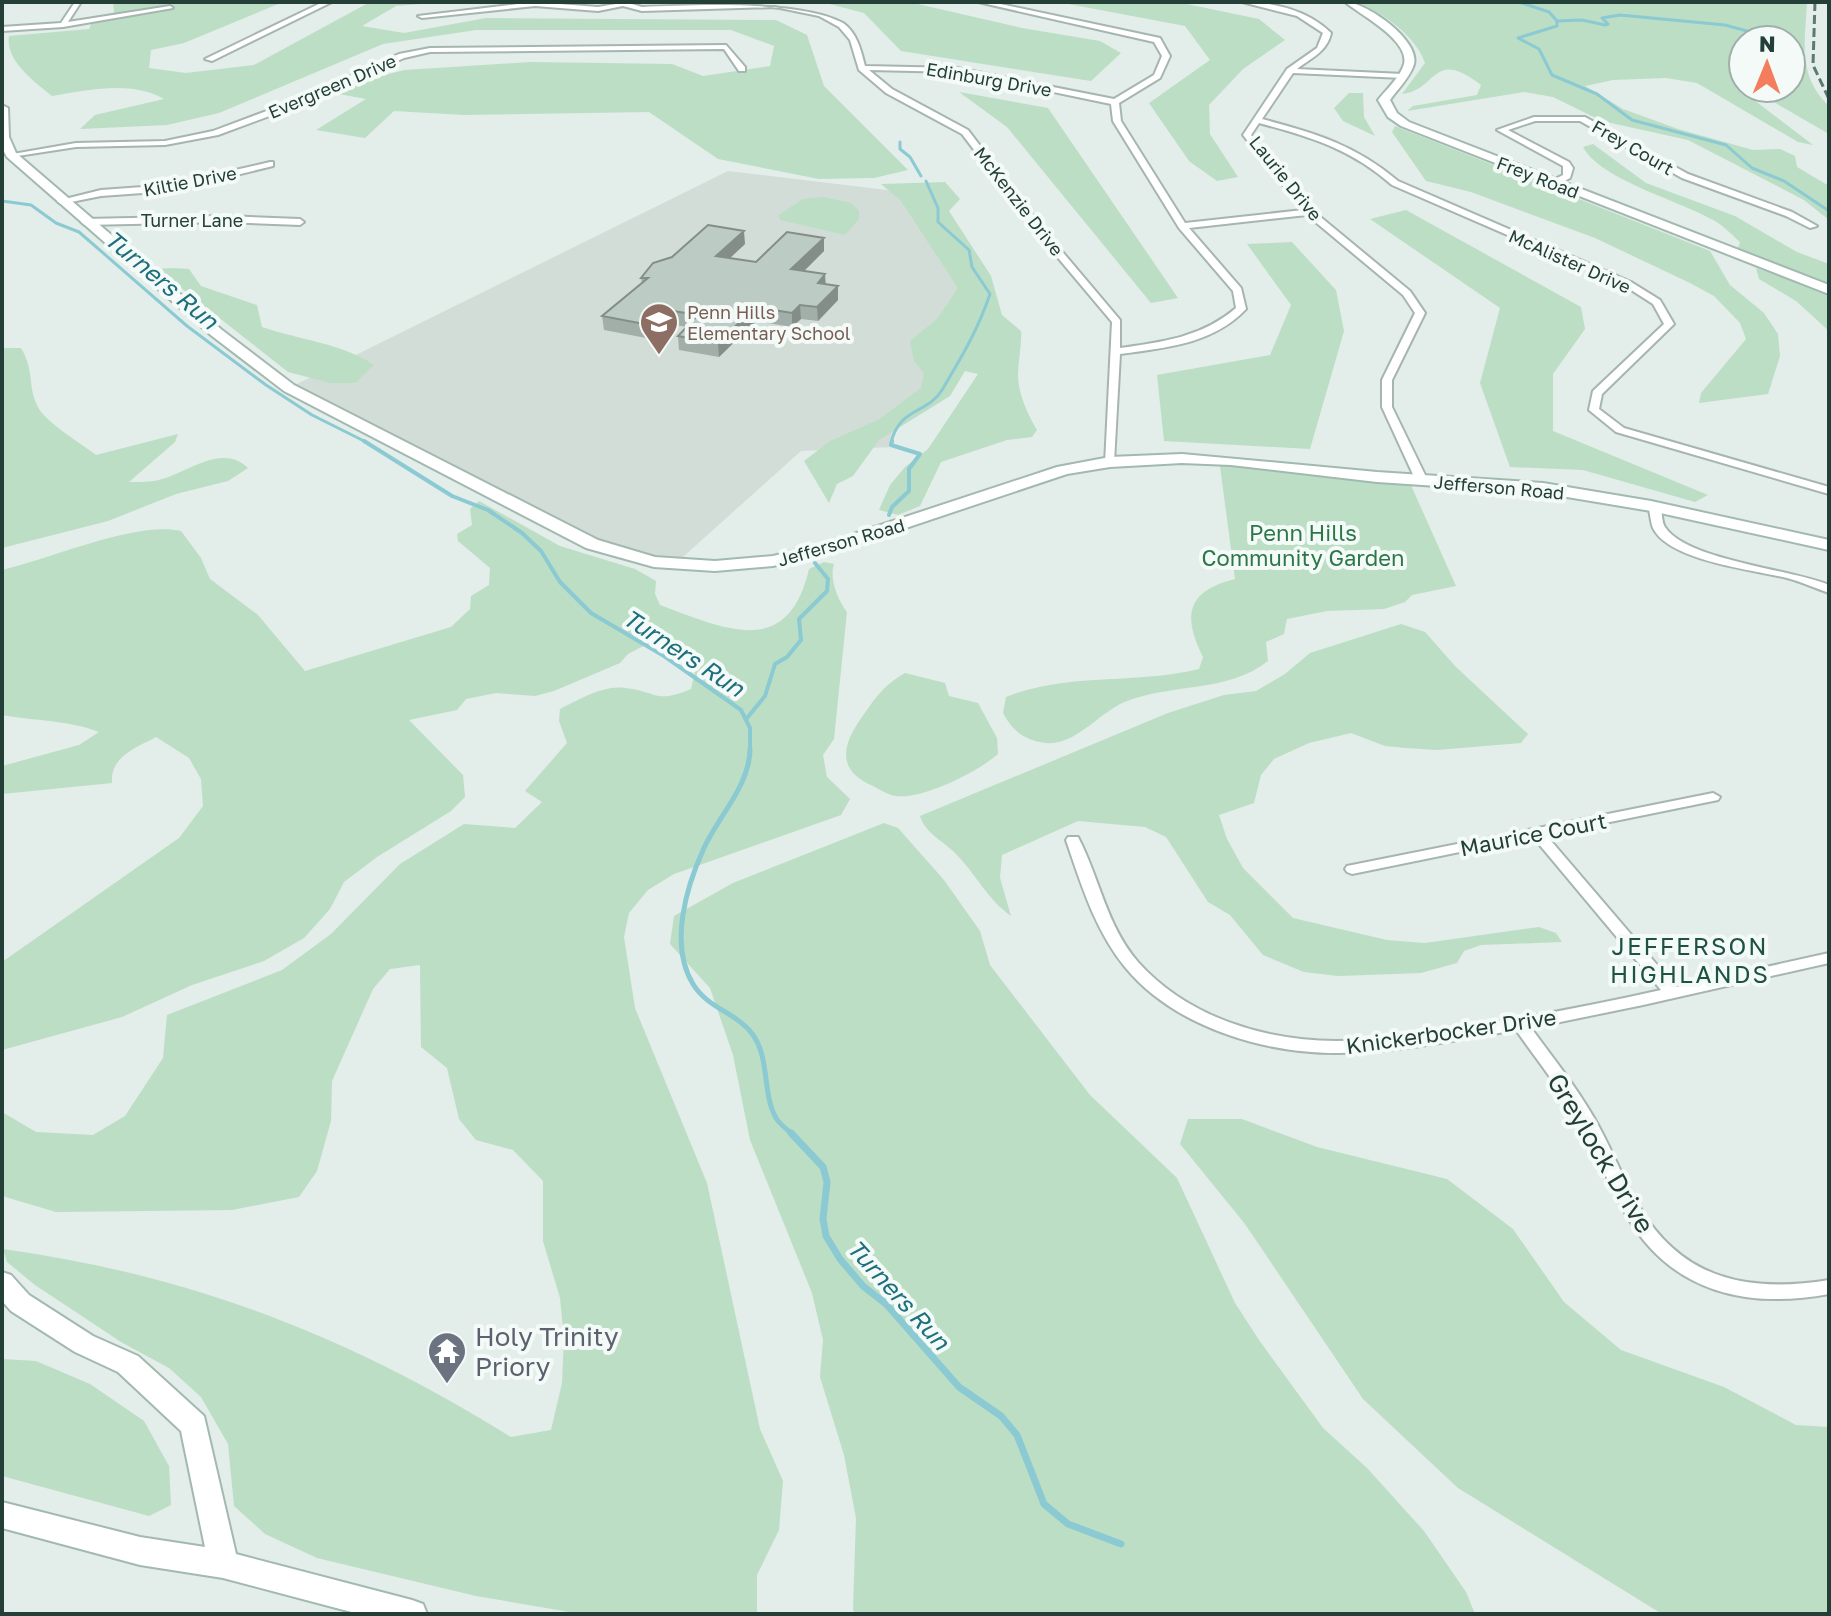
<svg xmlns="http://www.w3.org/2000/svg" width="1831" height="1616" viewBox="0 0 1831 1616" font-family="'Golos Text',sans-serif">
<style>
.built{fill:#d2ddd8}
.green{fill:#bcdec5;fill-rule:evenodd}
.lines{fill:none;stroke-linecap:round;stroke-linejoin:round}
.stream-far3{stroke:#8bcad2;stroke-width:3}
.stream-far2{stroke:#8bcad2;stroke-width:4}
.stream-far1{stroke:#8bcad2;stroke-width:5}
.stream{stroke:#8bcad2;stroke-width:7}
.street-casing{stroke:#a6b5b0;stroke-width:4}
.secondary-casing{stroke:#a2b9b0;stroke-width:4}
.street{fill:#fff;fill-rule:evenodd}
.secondary{fill:#fff;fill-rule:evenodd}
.rail{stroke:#5d7a72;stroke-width:3;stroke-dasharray:9 4;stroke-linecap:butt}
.wall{fill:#a2afa9}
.shaded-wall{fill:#848e89}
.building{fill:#bccbc4;stroke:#848e89;stroke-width:2}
.labels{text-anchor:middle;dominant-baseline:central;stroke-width:8;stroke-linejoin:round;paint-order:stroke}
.far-street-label{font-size:18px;fill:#233f37;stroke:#f4faf7}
.far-education-label{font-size:18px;fill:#785e54;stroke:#f4faf7;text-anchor:start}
.park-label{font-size:22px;fill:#2c7747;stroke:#f4faf7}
.street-label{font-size:22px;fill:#233f37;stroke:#f4faf7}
.water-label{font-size:24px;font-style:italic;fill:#1c6f7c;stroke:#f4faf7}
.neighbourhood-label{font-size:24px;letter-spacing:2px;fill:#1e5244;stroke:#f4faf7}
.near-street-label{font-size:26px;fill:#233f37;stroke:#f4faf7}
.near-worship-label{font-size:26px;fill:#5b616d;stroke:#f4faf7;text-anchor:start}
</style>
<rect width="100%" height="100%" fill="#e3ede9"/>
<path class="built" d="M728 171 929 195 990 294 895 428 893 447 801 451 674 565 608 550 289 388Z"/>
<g class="green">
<path d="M113 2H283L184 43 151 50 149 68 186 73 254 65 370 2H445L396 6 362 26 404 33 486 18 776 20 807 35 824 86 908 170 874 178 819 179 718 159 649 112 464 115 394 111 365 138 316 130 366 99 339 94 364 80 405 70 530 62 672 64 703 76 770 66 774 46 731 30H476L383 44 219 113 167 125 80 129 95 115 164 99C132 80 87 90 52 96 35 82 5 61 9 36L89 29 94 17 114 13Z"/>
<path d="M822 2H909L1022 28 1100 41 1121 53 1091 81 901 51 864 13Z"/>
<path d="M1058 2H1177L1259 19 1285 40 1243 69 1209 105 1210 134 1238 177 1217 181 1189 161 1149 103 1210 60 1185 26Z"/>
<path d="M1357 2H1807C1805 43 1797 75 1829 106V134L1767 98 1754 100 1813 145 1798 142 1697 83 1666 78 1613 80 1585 86 1623 109 1678 129 1753 150 1780 149 1795 156 1797 167 1829 186V220L1804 200 1688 140 1602 121 1553 97 1524 92 1407 111 1413 106 1477 95 1481 85C1432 47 1438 90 1402 94L1425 63C1416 36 1383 13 1357 2ZM1743 40H1791V88H1743Z"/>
<path d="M959 92 1048 108 1178 298 1151 303 1007 127Z"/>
<path d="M1349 93H1363L1364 117 1375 136 1343 121 1334 108Z"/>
<path d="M1395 126 1710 251 1730 285 1764 313 1778 334 1780 356 1768 394 1699 403 1701 393 1746 339 1740 323 1714 296 1690 283 1595 238 1471 192 1426 181 1392 132Z"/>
<path d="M1593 144 1646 183 1735 216 1797 252 1829 264V284L1738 248 1740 242C1731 234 1722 224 1711 219 1678 200 1601 180 1583 147Z"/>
<path d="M945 182 960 199 949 211 991 276 1002 315 1021 331C1022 346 1018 360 1018 375 1018 394 1028 415 1037 430L1032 437 1007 440 941 462 920 506 898 515 879 510 890 485 905 467 928 449 978 374 965 371 950 396 879 440 853 476 837 484 829 503 804 461 830 441 878 420 921 388 924 373 914 361 910 341 937 319 958 288 901 201 881 184Z"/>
<path d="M824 197 851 203 859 211V219L845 235 780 220 779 215 803 199Z"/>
<path d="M1406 210 1581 307 1585 329 1553 374V431L1708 495 1695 502 1583 470 1510 467 1480 383 1500 308 1370 219Z"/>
<path d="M1292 242 1336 290 1344 331 1310 449 1164 441 1157 375 1270 355 1291 305 1247 244Z"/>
<path d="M173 268 189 269 201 286 257 305 262 327C300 340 341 343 374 365L356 383H330L288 372 157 269Z"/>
<path d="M1756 268 1829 294V331L1796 301 1759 279Z"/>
<path d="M2 348H21C35 371 27 386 38 407 45 422 82 444 96 455L178 434 175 442 129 482C137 482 146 482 154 481 184 476 221 441 248 468L228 481 176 494 108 521 2 548Z"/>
<path d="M1219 459 1410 483 1456 586 1412 595 1405 602 1384 609 1327 611 1287 619 1284 634 1266 642 1268 661C1227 693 1174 683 1127 701 1100 711 1076 746 1046 743 1024 741 1012 730 1003 713L1006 697C1068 672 1134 685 1199 669L1203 657C1182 615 1187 591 1235 579Z"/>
<path d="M479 501 560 546 635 569 656 581 655 594 660 605C725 629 788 660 809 569L824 562 834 564C829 579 838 601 847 612L834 739 823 755 827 777 850 799 841 815 674 874 648 890 629 913 624 937 635 1008 707 1183 760 1429 783 1481 779 1530 757 1575V1614H581L476 1596 317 1558 265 1534 234 1506 228 1444 201 1397 169 1368 121 1342 35 1285 7 1262 3 1249C192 1275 350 1337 511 1437L551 1430 562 1383 564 1338 560 1298 543 1241V1181L513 1150 476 1140 459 1119 447 1068 421 1047 420 965 390 969 373 989 332 1081 331 1121 317 1171 299 1197 232 1210 56 1212 2 1196V1112L36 1132 93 1135 125 1116 163 1058 167 1015 282 970 331 934 400 864 464 824 515 828 542 802 525 791 567 743 559 721 560 709C579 700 603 685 625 688 659 692 654 704 691 689L696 667 655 640 628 654 620 663 554 691 535 696 496 693 466 699 457 710 409 720 463 775 465 797 451 811 377 857 344 882 330 909 304 938 264 961 192 985 122 1017 2 1050V962L179 838 203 806 201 779 189 758 156 737C136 748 110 756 112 783L2 794V766L79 745 99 732C69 720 34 721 2 715V570C51 559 135 521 181 531L201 558 210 579 258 615 305 671 451 627 470 609 471 596 489 585 490 568 458 541 457 534 472 525 470 509Z"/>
<path d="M1401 624 1425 632 1456 667 1528 734 1521 743 1437 750 1406 748 1385 746 1351 733 1309 743 1274 759 1261 775 1254 803 1219 815 1227 839 1243 868 1293 918 1387 940 1425 943 1539 927 1556 933 1562 942 1481 945 1464 951 1457 963 1421 973 1338 976 1304 972 1263 955 1230 915 1208 902 1166 837 1145 827 1078 821 1002 855 1000 878 1011 916C987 899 976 874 955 853 943 841 925 833 920 816L1168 713 1224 695 1256 691 1285 674 1310 653Z"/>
<path d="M905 673 945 683 949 696 978 703 997 738 998 754C979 771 922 800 896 796 888 795 879 789 873 786 836 770 842 745 862 717 877 696 883 686 905 673Z"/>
<path d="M884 823 898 828 944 880 980 931 990 965 1090 1095 1177 1178 1235 1303 1259 1340 1323 1428 1367 1468 1424 1531 1466 1592 1475 1614H856L853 1610 856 1518 844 1455 820 1377 823 1340 812 1293 750 1140 733 1055 710 988 670 944 674 916 733 883Z"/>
<path d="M1188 1119H1242L1317 1147 1447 1179 1513 1229 1564 1302 1621 1350 1724 1387 1796 1425 1829 1427V1614H1662L1458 1488 1363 1399 1245 1224 1180 1144Z"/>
<path d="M2 1359 36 1361 90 1384 144 1421 169 1466 171 1505 149 1516 2 1476Z"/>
</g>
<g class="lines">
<g class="stream-far3">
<path d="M1519 2 1549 12 1557 21"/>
<path d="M1557 21V26L1518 38 1539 49 1552 75 1597 94 1632 120 1726 145 1752 168 1784 181 1829 211"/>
<path d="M1557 21 1582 20 1605 25 1608 24 1602 18 1620 15 1725 25 1780 40"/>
<path d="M900 142V149L910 157 921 176"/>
<path d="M2 201 31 205 56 223 79 232 187 326 266 385 312 415 368 443"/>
<path d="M891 443C899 407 928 414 942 390 961 358 978 330 990 294L972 267 969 250 938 222V208L926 181"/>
</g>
<g class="stream-far2">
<path d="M364 441 452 496 488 510 522 533 541 551 560 582 591 613 664 656 741 710 750 728V751"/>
<path d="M889 515 892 507 909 491V469L920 454 891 445 892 441"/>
<path d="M747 718 765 696 775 664 787 657 801 640 799 619 827 591 828 579 815 563"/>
</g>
<path class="stream-far1" d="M750 749C750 785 718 817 704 848 686 887 669 945 693 984 708 1009 738 1013 753 1035 770 1059 762 1093 776 1118 779 1124 788 1130 793 1135"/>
<path class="stream" d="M791 1133 823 1167 827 1182 823 1219 826 1236 840 1259 863 1286 886 1304 959 1387 1001 1416 1017 1435 1044 1504 1068 1524 1121 1544"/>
<g class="street-casing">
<g id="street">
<path d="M75 2H81L68 22 170 6 173 8 63 27 2 31V27L61 23Z"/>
<path d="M323 2H332L212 61 205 59Z"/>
<path d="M534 2 598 7 616 4 615 2H625L642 7C694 5 801 0 843 23 857 33 861 50 865 66L957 68 1114 99 1154 75 1162 56 1154 42 978 2H991L1160 38 1170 56 1160 78 1119 103 1121 121 1185 223 1303 210 1243 135 1287 69 1317 48 1323 33 1297 16 1242 2C1273 2 1308 10 1331 33 1327 52 1311 58 1297 69L1403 74 1407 76 1403 78 1293 73 1262 119C1315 133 1356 145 1398 181L1631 282 1660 300 1674 324 1602 394 1599 409 1624 428 1829 487V494L1616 432 1589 410 1593 391 1664 324 1653 304 1625 286 1392 185C1351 149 1311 137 1259 123L1251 135 1312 210 1410 291 1425 313 1392 380V407L1428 481 1422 484 1416 481 1382 407V380L1415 313 1403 295 1307 215 1189 228 1241 288 1246 309C1213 344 1165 348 1120 354L1114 462 1109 465 1105 464 1112 322 1038 234 962 134 886 93 859 70 850 40 839 27 819 16 775 7 642 11 623 6 598 11 535 6 422 18 418 16ZM869 70 957 72 1111 104 1113 121 1179 228 1233 291 1236 308C1202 337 1163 342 1120 348V320L1044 230 968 130 892 89Z"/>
<path d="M726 45 745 67V71H739L724 49 430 52 404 58 307 102 218 135 165 145 76 147 11 157 7 155 76 143 165 141 213 131 301 98 399 54 430 48Z"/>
<path d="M1534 117H1585L1688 174 1792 212 1817 226 1810 228 1786 216 1682 178 1580 121H1535L1508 130 1569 162 1573 168 1570 178 1557 185H1551V181L1563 175V166L1497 130Z"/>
<path d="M270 162H273V166L170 191 101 196 61 204 57 201 101 190 170 185Z"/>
<path d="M224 216 300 219 304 222 300 225 224 222 85 225 81 222 85 219Z"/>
<path d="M1655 506 1661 509C1662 514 1662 523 1665 527 1686 560 1790 569 1829 585V593C1815 588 1802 582 1787 578 1754 570 1669 561 1653 528 1651 523 1650 514 1649 509Z"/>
<path d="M1713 793 1720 797 1718 800 1546 835 1676 987 1829 953V963L1643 1005 1531 1028C1554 1059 1578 1089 1597 1123 1612 1150 1623 1179 1639 1206 1682 1280 1749 1293 1829 1280V1294C1748 1309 1673 1293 1628 1218 1611 1190 1600 1160 1584 1131 1565 1095 1539 1063 1516 1030 1459 1040 1399 1052 1340 1053 1265 1054 1174 1027 1125 967 1095 930 1081 884 1066 840L1068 837H1078C1100 879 1106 925 1138 962 1187 1017 1265 1041 1336 1041 1379 1041 1421 1033 1463 1027 1530 1017 1595 1005 1661 990L1533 837 1352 874 1347 872 1345 869 1347 866Z"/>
</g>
</g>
<g class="secondary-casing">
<g id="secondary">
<path d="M1345 2C1366 2 1420 40 1414 64 1411 76 1397 90 1390 100L1397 113 1409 122 1829 285V294L1401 126 1388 117 1378 100C1386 90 1401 76 1404 64 1410 40 1359 14 1345 2Z"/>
<path d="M2 105 8 108 9 137 16 153 222 330 294 385 598 540 655 557 715 561 773 556 826 543 1057 467 1110 457 1182 454 1377 472 1543 483 1651 501 1829 540V550L1651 511 1543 493 1377 482 1231 465 1182 463 1110 467 1067 474 837 551 773 566 715 571 654 567 586 548 284 391 212 336 7 157 2 148Z"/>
<path d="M2 1272 11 1275 29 1295 93 1336 138 1356 204 1416 236 1554 412 1600 423 1604 427 1614H359L223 1578 140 1565 2 1528V1502L140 1537 205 1547 181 1431 118 1372 75 1352 11 1311 2 1301Z"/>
</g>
</g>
<use href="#street" class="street"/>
<use href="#secondary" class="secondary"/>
<path class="rail" d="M1815 2 1813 65 1829 99"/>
</g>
<path class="wall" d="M824 238V251L804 271 826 284 838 300 818 321 801 319 792 327 756 321 719 357 679 350 678 336 687 327 662 323 646 338 604 330 602 316 642 284 641 278 745 244 730 258 756 262Z"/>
<g class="shaded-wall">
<path d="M744 231 745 244 717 270 716 256Z"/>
<path d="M824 238V251L792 283 791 269Z"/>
<path d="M825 274 826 288 818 283Z"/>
<path d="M838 286V300L818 321 817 307Z"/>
<path d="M800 305 801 319 792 327V313Z"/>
<path d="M755 307 756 321 719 357 718 343Z"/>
<path d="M661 309 662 323 646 338 644 324Z"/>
</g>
<path class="building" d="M708 225 744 231 716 256 756 262 787 232 824 238 791 269 825 274 818 283 838 286 817 307 800 305 792 313 755 307 718 343 678 336 698 315 661 309 644 324 602 316 648 278H641L653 263 672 257Z"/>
<defs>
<g id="school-pin" transform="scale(2)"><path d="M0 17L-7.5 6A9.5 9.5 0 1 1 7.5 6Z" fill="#8d6e63" stroke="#f4faf7"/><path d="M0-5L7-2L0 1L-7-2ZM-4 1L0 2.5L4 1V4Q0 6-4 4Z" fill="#fff"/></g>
<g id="temple-pin" transform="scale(2)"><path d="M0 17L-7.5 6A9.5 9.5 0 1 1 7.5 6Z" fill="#6b7280" stroke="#f4faf7"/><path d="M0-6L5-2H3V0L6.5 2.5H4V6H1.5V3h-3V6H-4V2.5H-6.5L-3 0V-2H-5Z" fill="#fff"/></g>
</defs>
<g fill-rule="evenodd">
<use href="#school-pin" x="659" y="322"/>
<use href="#temple-pin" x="447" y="1351"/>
</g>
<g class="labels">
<g class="far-street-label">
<text transform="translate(989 79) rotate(10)">Edinburg Drive</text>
<text transform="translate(332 86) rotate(-23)">Evergreen Drive</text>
<text transform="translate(1633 147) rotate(30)">Frey Court</text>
<text transform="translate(1538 177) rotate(21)">Frey Road</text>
<text transform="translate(1286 178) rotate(51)">Laurie Drive</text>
<text transform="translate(190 181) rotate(-11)">Kiltie Drive</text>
<text transform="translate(1019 201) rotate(52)">McKenzie Drive</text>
<text x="192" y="220">Turner Lane</text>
<text transform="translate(1570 261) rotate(24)">McAlister Drive</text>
<text transform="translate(1499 487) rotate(5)">Jefferson Road</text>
<text transform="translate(841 542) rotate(-16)">Jefferson Road</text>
</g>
<g class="far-education-label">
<text x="687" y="312">Penn Hills<tspan x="687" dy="21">Elementary School</tspan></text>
</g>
<g class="park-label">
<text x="1303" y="532">Penn Hills<tspan x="1303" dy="25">Community Garden</tspan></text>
</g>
<g class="street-label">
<text transform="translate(1533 834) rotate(-11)">Maurice Court</text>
<text transform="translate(1451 1031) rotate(-8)">Knickerbocker Drive</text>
</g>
<g class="water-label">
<text transform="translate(162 279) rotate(40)">Turners Run</text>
<text transform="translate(684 652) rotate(33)">Turners Run</text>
<text transform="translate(899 1294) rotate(48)">Turners Run</text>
</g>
<g class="neighbourhood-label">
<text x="1690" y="945">JEFFERSON<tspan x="1690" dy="28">HIGHLANDS</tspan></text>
</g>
<g class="near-street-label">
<text transform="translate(1601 1153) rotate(59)">Greylock Drive</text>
</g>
<g class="near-worship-label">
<text x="475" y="1336">Holy Trinity<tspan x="475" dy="30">Priory</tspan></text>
</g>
</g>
<rect width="1831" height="1616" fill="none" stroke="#233f37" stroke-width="8"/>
<g transform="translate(1767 64) rotate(1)"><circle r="38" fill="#f4faf7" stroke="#a0afaa" stroke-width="2"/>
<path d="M0-6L14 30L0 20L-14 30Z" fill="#f37d5c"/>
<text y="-12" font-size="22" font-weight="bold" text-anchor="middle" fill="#233f37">N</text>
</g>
</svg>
